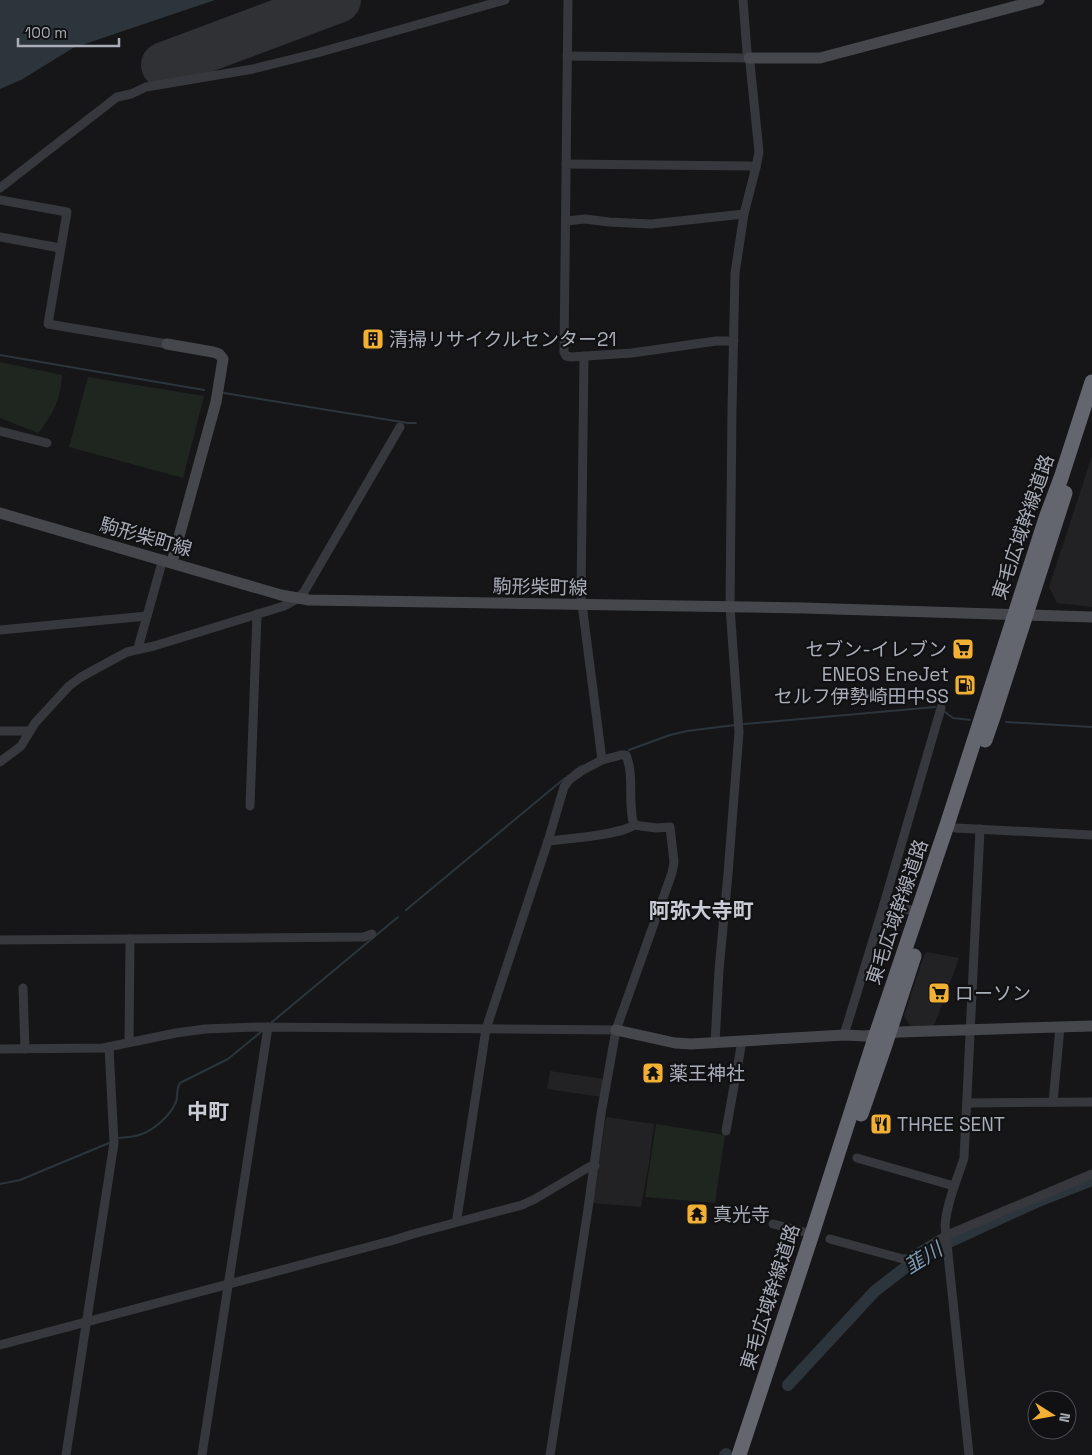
<svg xmlns="http://www.w3.org/2000/svg" width="1092" height="1455" viewBox="0 0 1092 1455" font-family="'Space Grotesk','Noto Sans JP',sans-serif">
<style>
.built{fill:#222225}
.green{fill:#1e261f}
.water{fill:#2c353c}
.lines{fill:none;stroke-linecap:round;stroke-linejoin:round}
.stream{stroke:#2c353c;stroke-width:2}
.river{stroke:#2c353c;stroke-width:12}
.runway{stroke:#303135;stroke-width:46}
.street{stroke:#37383d;stroke-width:9}
.secondary{stroke:#45474d;stroke-width:11}
.highway{stroke:#63666e;stroke-width:15}
.labels{text-anchor:middle;dominant-baseline:central;stroke-width:4.5;stroke-linejoin:round;paint-order:stroke}
.poi-label{font-size:19px;fill:#a8adb8;stroke:#111113;text-anchor:start}
.street-label{font-size:19px;fill:#a8adb8;stroke:#111113}
.water-label{font-size:20px;font-style:italic;fill:#7f9bb3;stroke:#111113}
.quarter-label{font-size:21px;font-weight:bold;fill:#c9ccd4;stroke:#111113}
</style>
<rect width="100%" height="100%" fill="#161618"/>
<g class="built">
<path d="M1092 456V607L1057 603 1049 587Z"/>
<path d="M926 952 959 958 934 1026 911 1027 904 1016 923 958Z"/>
<path d="M550 1071 604 1079 602 1097 547 1089Z"/>
<path d="M606 1117 654 1124 649 1163 641 1207 592 1203Z"/>
</g>
<g class="green">
<path d="M0 362 62 375C61 398 53 415 38 433L0 418Z"/>
<path d="M88 377 204 396 183 478 69 447Z"/>
<path d="M656 1124 725 1135 715 1203 645 1197Z"/>
</g>
<path class="water" d="M0 0H215L73 48 21 80 0 89Z"/>
<g class="lines">
<g class="stream">
<path d="M0 355 204 390"/>
<path d="M224 393 408 423H416"/>
<path d="M945 712 953 718 970 720"/>
<path d="M1006 722 1092 727"/>
<path d="M744 724 935 707"/>
<path d="M629 750 670 735 687 731 735 725"/>
<path d="M573 772 581 766"/>
<path d="M406 910 565 778"/>
<path d="M272 1022 398 917"/>
<path d="M119 1138C125 1137 133 1137 139 1135 153 1131 170 1116 176 1102 178 1096 176 1089 180 1083L228 1059 262 1031"/>
<path d="M0 1184 20 1180 109 1143"/>
</g>
<g class="river">
<path d="M788 1385 875 1291 910 1264 951 1241 1036 1202 1092 1180"/>
<path d="M725 1455 726 1454"/>
</g>
<path class="runway" d="M164 65 338 0"/>
<g class="street">
<path d="M568 0 564 352 566 356 571 357 632 353 716 341H734"/>
<path d="M567 56 749 58"/>
<path d="M566 164 749 166 756 167"/>
<path d="M0 188 117 97 131 94 146 87 253 69 317 53 505 0"/>
<path d="M0 200 67 212 48 324 167 344"/>
<path d="M566 221 585 219 609 222 651 224 744 214"/>
<path d="M0 237 60 248"/>
<path d="M584 356 581 596 602 760"/>
<path d="M0 431 47 443"/>
<path d="M0 630 147 616"/>
<path d="M138 648 163 559"/>
<path d="M0 731H30"/>
<path d="M0 762 21 746 35 723 69 686 81 677 127 652 154 646 284 606 297 599 304 592 400 427"/>
<path d="M250 806 257 614"/>
<path d="M955 828 1092 835"/>
<path d="M548 841C567 839 620 835 634 825L656 828 670 827 674 862 672 873 616 1030 601 1114 588 1209 550 1455"/>
<path d="M884 904 919 912"/>
<path d="M0 940 364 937 372 934"/>
<path d="M23 988 25 1049"/>
<path d="M844 1035 884 904 941 708"/>
<path d="M129 1042 130 939"/>
<path d="M715 1043 719 970 728 874 739 732 730 607 732 410 735 273 744 214 756 167 759 152 750 63 747 52 743 0"/>
<path d="M0 1049 103 1048 176 1033 205 1029 258 1027 616 1030"/>
<path d="M1053 1102 1060 1027"/>
<path d="M968 1103 1092 1102"/>
<path d="M726 1131 742 1041"/>
<path d="M857 1158 954 1186"/>
<path d="M458 1221 457 1218 486 1029 548 841 564 787 570 779 583 770 602 760 621 755H626C635 777 627 803 634 825"/>
<path d="M773 1224 812 1234"/>
<path d="M830 1239 903 1259H907L945 1236 1092 1174"/>
<path d="M0 1345 394 1240 413 1234 522 1205 535 1199 589 1167 595 1166"/>
<path d="M66 1455 114 1143 109 1047"/>
<path d="M202 1455 268 1027"/>
<path d="M969 1455 945 1225C947 1202 957 1180 964 1158L980 829"/>
</g>
<g class="secondary">
<path d="M749 58H820L1039 0"/>
<path d="M167 344 213 352 219 354 223 359 216 402 172 562"/>
<path d="M0 513 281 595 309 600 804 608 1092 617"/>
<path d="M616 1030 675 1043 691 1044 844 1035 865 1036 899 1032 1092 1026"/>
</g>
<g class="highway">
<path d="M985 740 994 714 1065 493"/>
<path d="M861 1114 884 1048 914 956"/>
<path d="M739 1455 812 1234 876 1035 947 825 1046 518 1061 478 1092 382"/>
</g>
</g>
<defs>
<g id="building-square" transform="scale(1.125)"><rect x="-9" y="-9" width="18" height="18" rx="4" fill="#f2b134" stroke="#111113"/><path d="M-4-6H4V6H1V3H-1V6H-4ZM-2.5-4.3h1.7v1.8h-1.7ZM.8-4.3h1.7v1.8H.8ZM-2.5-1h1.7V.8h-1.7ZM.8-1h1.7V.8H.8Z" fill="#111"/></g>
<g id="supermarket-square" transform="scale(1.125)"><rect x="-9" y="-9" width="18" height="18" rx="4" fill="#f2b134" stroke="#111113"/><path d="M-6-5.5h2.5l.6 2H6L4.5 2H-2.5L-4.4-4H-6ZM-1.5 3.2a1.3 1.3 0 1 0 .1 0ZM3 3.2a1.3 1.3 0 1 0 .1 0Z" fill="#111"/></g>
<g id="fuel-square" transform="scale(1.125)"><rect x="-9" y="-9" width="18" height="18" rx="4" fill="#f2b134" stroke="#111113"/><path d="M-5.5-6h7V0h2V4h1.3V-2.5L3-4.5l.8-.8L6-3V5H2.5V1h-1V6h-7ZM-4.2-4.7v3.2H.2V-4.7Z" fill="#111"/></g>
<g id="temple-square" transform="scale(1.125)"><rect x="-9" y="-9" width="18" height="18" rx="4" fill="#f2b134" stroke="#111113"/><path d="M0-6L5-2H3V0L6.5 2.5H4V6H1.5V3h-3V6H-4V2.5H-6.5L-3 0V-2H-5Z" fill="#111"/></g>
<g id="restaurant-square" transform="scale(1.125)"><rect x="-9" y="-9" width="18" height="18" rx="4" fill="#f2b134" stroke="#111113"/><path d="M-5-6h1v4h1v-4h1v4h1v-4h1v5L-1.5 .5V6h-2V.5L-5-1ZM5-6V6H3V1.5H1.5Q1.5-4 5-6Z" fill="#111"/></g>
</defs>
<g fill-rule="evenodd">
<use href="#building-square" x="373" y="339"/>
<use href="#supermarket-square" x="963" y="649"/>
<use href="#fuel-square" x="965" y="685"/>
<use href="#supermarket-square" x="939" y="993"/>
<use href="#temple-square" x="653" y="1073"/>
<use href="#restaurant-square" x="881" y="1124"/>
<use href="#temple-square" x="697" y="1214"/>
</g>
<g class="labels">
<g class="poi-label">
<text x="389" y="339">清掃リサイクルセンター21</text>
<text x="947" y="649" text-anchor="end">セブン-イレブン</text>
<text x="949" y="674" text-anchor="end">ENEOS EneJet<tspan x="949" dy="22">セルフ伊勢崎田中SS</tspan></text>
<text x="955" y="993">ローソン</text>
<text x="669" y="1073">薬王神社</text>
<text x="897" y="1124">THREE SENT</text>
<text x="713" y="1214">真光寺</text>
</g>
<g class="street-label">
<text transform="translate(1023 527) rotate(-71)">東毛広域幹線道路</text>
<text transform="translate(146 537) rotate(16)">駒形柴町線</text>
<text transform="translate(540 587) rotate(1)">駒形柴町線</text>
<text transform="translate(897 912) rotate(-71)">東毛広域幹線道路</text>
<text transform="translate(770 1297) rotate(-72)">東毛広域幹線道路</text>
</g>
<g class="water-label">
<text transform="translate(923 1258) rotate(-32)">韮川</text>
</g>
<g class="quarter-label">
<text x="701" y="910">阿弥大寺町</text>
<text x="208" y="1111">中町</text>
</g>
</g>
<g transform="translate(1052 1415) rotate(101)"><circle r="24" fill="#111113" stroke="#4d4f55"/>
<path d="M0-4L9 19L0 12L-9 19Z" fill="#f2b134"/>
<text y="-8" font-size="14" font-weight="bold" text-anchor="middle" fill="#a8adb8">N</text>
</g>
<path d="M18 38v8h101v-8" fill="none" stroke="#a8adb8" stroke-width="2.5"/>
<text x="25" y="38" font-size="15" fill="#a8adb8" stroke="#111113" stroke-width="4" paint-order="stroke">100 m</text>
</svg>
